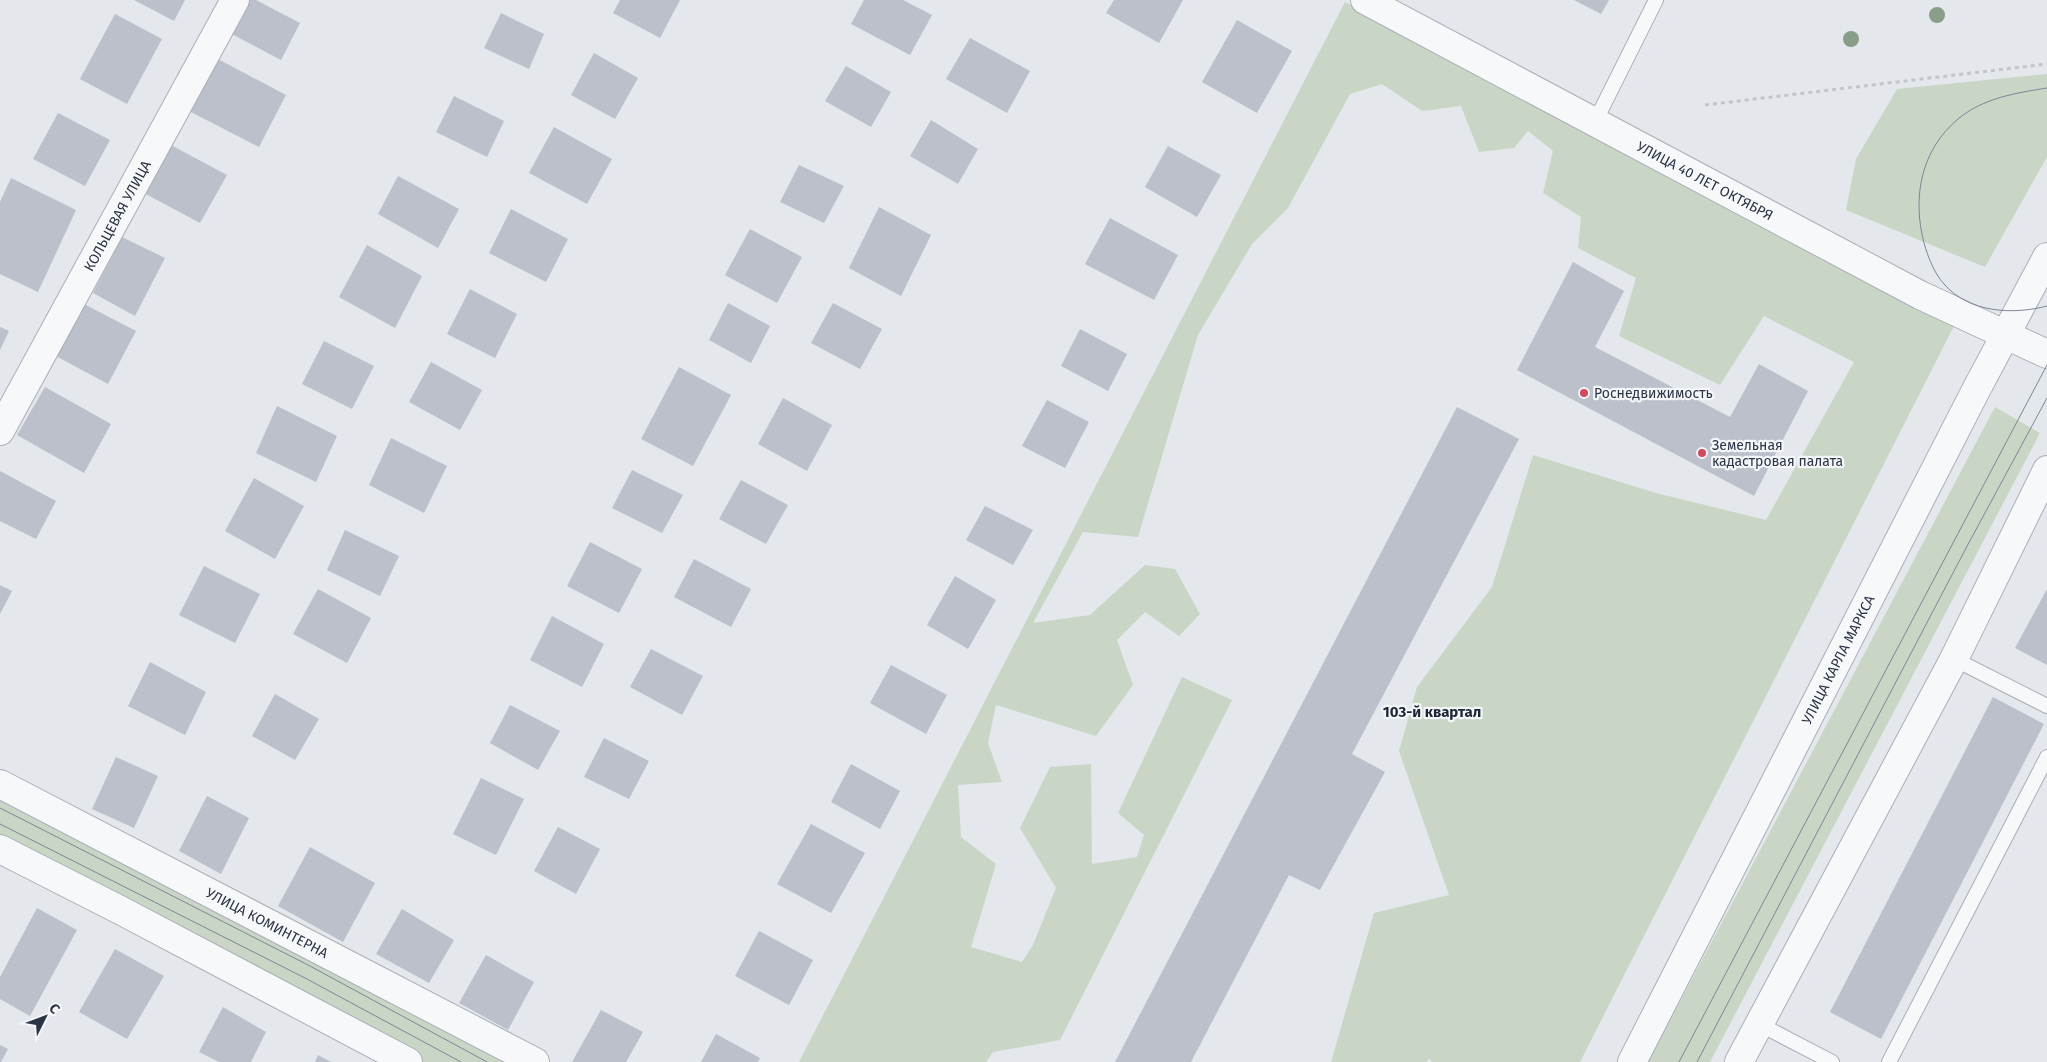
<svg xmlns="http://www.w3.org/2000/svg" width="2047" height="1062" viewBox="0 0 2047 1062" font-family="'Fira Sans',sans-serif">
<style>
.green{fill:#c9d6c5}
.building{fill:#bbc0ca}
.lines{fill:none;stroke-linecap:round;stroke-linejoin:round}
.service-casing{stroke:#a9aeb7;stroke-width:16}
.minor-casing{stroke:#a9aeb7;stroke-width:30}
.tertiary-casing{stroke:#a9aeb7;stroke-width:30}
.path{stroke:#c2c5cb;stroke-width:3;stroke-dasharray:4 4;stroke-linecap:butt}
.service{stroke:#f7f8fa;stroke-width:14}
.minor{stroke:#f7f8fa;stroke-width:28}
.tertiary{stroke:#f7f8fa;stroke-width:28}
.tram{stroke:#7d8696;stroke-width:1}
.tree{fill:#899d89}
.poi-dot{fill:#d1495b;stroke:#f4f6f9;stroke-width:2}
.labels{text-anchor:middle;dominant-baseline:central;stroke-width:4.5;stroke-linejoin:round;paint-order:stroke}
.street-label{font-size:14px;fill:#2b3445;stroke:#f4f6f9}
.poi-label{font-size:14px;fill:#2b3445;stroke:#f4f6f9;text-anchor:start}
.neighbourhood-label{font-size:15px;font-weight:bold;fill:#1d2536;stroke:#f4f6f9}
</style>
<rect width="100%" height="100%" fill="#e4e7ec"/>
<g class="green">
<path d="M1345 2 1955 324 1580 1062H1432L1429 1058 1427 1062H1331L1374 913 1449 895 1399 751 1417 687 1492 587 1533 455 1656 493 1766 520 1854 362 1764 316 1720 385 1619 336 1636 278 1578 248 1581 217 1543 193 1553 151 1528 131 1514 148 1479 152 1461 106 1422 111 1382 84 1350 94 1288 208 1252 244 1198 335 1138 537 1083 532 1033 623 1090 615 1145 565 1175 569 1200 614 1179 636 1145 612 1117 640 1133 685 1096 736 996 705 988 743 1002 782 958 785 961 837 996 864 971 947 1022 962 1033 945 1056 888 1020 828 1050 767 1091 764 1092 864 1137 857 1144 835 1118 813 1182 677 1232 700 1060 1040 993 1052 986 1062H799Z"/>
<path d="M2047 74V157L1985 267 1846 210 1856 159 1897 89Z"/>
<path d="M1995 407 2040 433 1710 1062H1648Z"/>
<path d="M0 801 505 1062H424L0 843Z"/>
</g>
<g class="building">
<path d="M134 0H185L174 21Z"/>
<path d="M239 0H256L300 23 281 60 224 30Z"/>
<path d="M620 0H680L660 38 613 13Z"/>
<path d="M864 0H903L932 15 910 55 851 24Z"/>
<path d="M1114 0H1183L1159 43 1106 13Z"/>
<path d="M1574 0H1609L1601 14Z"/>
<path d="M501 13 544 34 529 69 484 48Z"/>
<path d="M115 14 162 39 127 104 80 79Z"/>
<path d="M1237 20 1292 51 1257 113 1202 82Z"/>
<path d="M970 38 1030 71 1007 113 946 79Z"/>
<path d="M594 53 638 78 615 119 571 95Z"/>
<path d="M216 58 286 95 259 147 187 110Z"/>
<path d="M846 66 891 92 871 127 825 101Z"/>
<path d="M454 96 504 121 487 157 436 132Z"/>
<path d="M58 113 110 140 85 186 33 159Z"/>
<path d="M931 120 978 149 958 184 910 156Z"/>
<path d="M554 127 612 159 587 204 529 173Z"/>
<path d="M169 144 227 175 200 223 142 192Z"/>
<path d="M1168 146 1221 175 1197 217 1145 187Z"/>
<path d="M799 165 844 186 824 223 780 202Z"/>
<path d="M398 176 459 209 438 248 378 214Z"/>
<path d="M11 178 76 210 38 292 0 274V202Z"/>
<path d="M879 207 931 235 901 296 849 268Z"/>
<path d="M511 209 568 239 546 282 489 253Z"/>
<path d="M1110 218 1178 255 1154 300 1085 264Z"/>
<path d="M750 229 802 257 777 303 725 275Z"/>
<path d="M122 237 165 258 135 316 93 293Z"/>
<path d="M367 245 422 276 395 328 339 297Z"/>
<path d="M1573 262 1624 291 1595 347 1730 417 1759 364 1808 391 1754 496 1517 370Z"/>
<path d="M470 289 517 314 495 358 447 334Z"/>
<path d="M728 303 770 326 751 363 709 340Z"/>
<path d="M833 303 882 329 860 369 811 343Z"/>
<path d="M84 304 136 331 108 384 56 356Z"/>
<path d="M0 327 9 331 0 350Z"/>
<path d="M1080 329 1127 354 1108 391 1061 366Z"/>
<path d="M324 341 374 366 352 409 302 384Z"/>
<path d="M431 362 482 390 460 430 409 402Z"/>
<path d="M679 367 731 395 693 466 641 439Z"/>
<path d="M45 387 111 424 84 473 17 435Z"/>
<path d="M783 398 832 425 807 471 758 444Z"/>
<path d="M1047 400 1089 422 1065 468 1022 446Z"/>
<path d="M277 406 337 436 316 482 256 453Z"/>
<path d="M1457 407 1519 439 1352 754 1385 772 1320 890 1289 875 1191 1062H1115Z"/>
<path d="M391 438 447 466 424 513 369 485Z"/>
<path d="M632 470 683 495 662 533 612 508Z"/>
<path d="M0 471 56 501 36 539 0 521Z"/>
<path d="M254 478 304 506 275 559 225 531Z"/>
<path d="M741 480 788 505 766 544 719 519Z"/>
<path d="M985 506 1033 530 1013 565 966 540Z"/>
<path d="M345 530 399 556 380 596 327 570Z"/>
<path d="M590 542 642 569 619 613 567 586Z"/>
<path d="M694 559 751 589 731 627 674 597Z"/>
<path d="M204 566 260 594 235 643 179 615Z"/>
<path d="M955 576 996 600 968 649 927 625Z"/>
<path d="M0 585 12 591 0 614Z"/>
<path d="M318 589 371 618 347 663 293 634Z"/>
<path d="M2047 589V665L2015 648Z"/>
<path d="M552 616 604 644 582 687 530 660Z"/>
<path d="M651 649 703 676 682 715 630 687Z"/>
<path d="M150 662 206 692 185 735 128 706Z"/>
<path d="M891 665 947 695 926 734 870 703Z"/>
<path d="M275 694 319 719 295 760 252 736Z"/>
<path d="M1993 697 2044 724 1881 1039 1830 1012Z"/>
<path d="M510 705 560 731 538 770 490 743Z"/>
<path d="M604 738 649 761 629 799 584 777Z"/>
<path d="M116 757 158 776 134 828 92 809Z"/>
<path d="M851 764 900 791 880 829 831 802Z"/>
<path d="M481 778 524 799 496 855 453 834Z"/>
<path d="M207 796 249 818 221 874 179 851Z"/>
<path d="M811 824 865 853 831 913 777 884Z"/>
<path d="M558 827 600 849 576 894 534 871Z"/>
<path d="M310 847 375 883 343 942 278 906Z"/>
<path d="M37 908 77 930 30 1016 0 999V977Z"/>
<path d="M402 909 454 940 429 983 376 954Z"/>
<path d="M759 931 813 960 789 1005 735 976Z"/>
<path d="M115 949 164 976 127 1039 79 1012Z"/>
<path d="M486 955 534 982 508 1030 459 1003Z"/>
<path d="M223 1007 266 1032 251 1062H219L199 1052Z"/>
<path d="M601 1010 643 1032 626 1062H572Z"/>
<path d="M716 1034 760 1058 758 1062H701Z"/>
<path d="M0 1045 8 1049 1 1062H0Z"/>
<path d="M318 1055 331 1062H315Z"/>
</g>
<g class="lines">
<g class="service-casing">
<g id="service">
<path d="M1595 122 1656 0"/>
<path d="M1954 659 2047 706"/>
<path d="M1759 1024 1832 1062"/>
<path d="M1889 1062 2047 757"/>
</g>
</g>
<g class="minor-casing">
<g id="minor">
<path id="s1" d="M1365 0 1920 295 2047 354"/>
<path id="s2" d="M0 431 235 0"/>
</g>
</g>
<g class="tertiary-casing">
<g id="tertiary">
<path id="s3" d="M0 784 535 1062"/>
<path d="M0 849 120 910 408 1062"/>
<path id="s4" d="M1632 1062 1976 390 2047 257"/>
<path d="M1739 1062 1954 659 2047 470"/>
</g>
</g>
<path class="path" d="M1705 105 2047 64"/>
<use href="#service" class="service"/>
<use href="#minor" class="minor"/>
<use href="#tertiary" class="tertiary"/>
<g class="tram">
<path d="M2047 88C2016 93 1983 98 1958 119 1921 150 1912 197 1924 243 1928 257 1934 273 1944 284 1969 313 2013 315 2047 306"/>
<path d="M0 808 310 966 487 1062"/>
<path d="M0 824 305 978 461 1062"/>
<path d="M1679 1062 2047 365"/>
<path d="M1697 1062 1965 550 2047 398"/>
</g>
</g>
<g class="tree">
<circle cx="1937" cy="15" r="8"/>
<circle cx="1851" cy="39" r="8"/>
</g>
<g class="poi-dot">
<circle cx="1584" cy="393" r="5"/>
<circle cx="1702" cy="453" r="5"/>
</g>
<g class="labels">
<g class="street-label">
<text stroke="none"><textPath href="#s1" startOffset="385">УЛИЦА 40 ЛЕТ ОКТЯБРЯ</textPath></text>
<text stroke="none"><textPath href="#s2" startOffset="245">КОЛЬЦЕВАЯ УЛИЦА</textPath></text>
<text stroke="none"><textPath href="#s4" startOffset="452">УЛИЦА КАРЛА МАРКСА</textPath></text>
<text stroke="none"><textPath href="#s3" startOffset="301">УЛИЦА КОМИНТЕРНА</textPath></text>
</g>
<g class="poi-label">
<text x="1594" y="393">Роснедвижимость</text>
<text x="1712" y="445">Земельная<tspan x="1712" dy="16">кадастровая палата</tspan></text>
</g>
<g class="neighbourhood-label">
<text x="1432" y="712">103-й квартал</text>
</g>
</g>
<g transform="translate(45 1017) rotate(48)" stroke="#f4f6f9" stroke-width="4" paint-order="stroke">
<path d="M0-4L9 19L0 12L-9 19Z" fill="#2b3445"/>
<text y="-8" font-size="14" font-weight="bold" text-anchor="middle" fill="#2b3445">С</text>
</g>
</svg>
